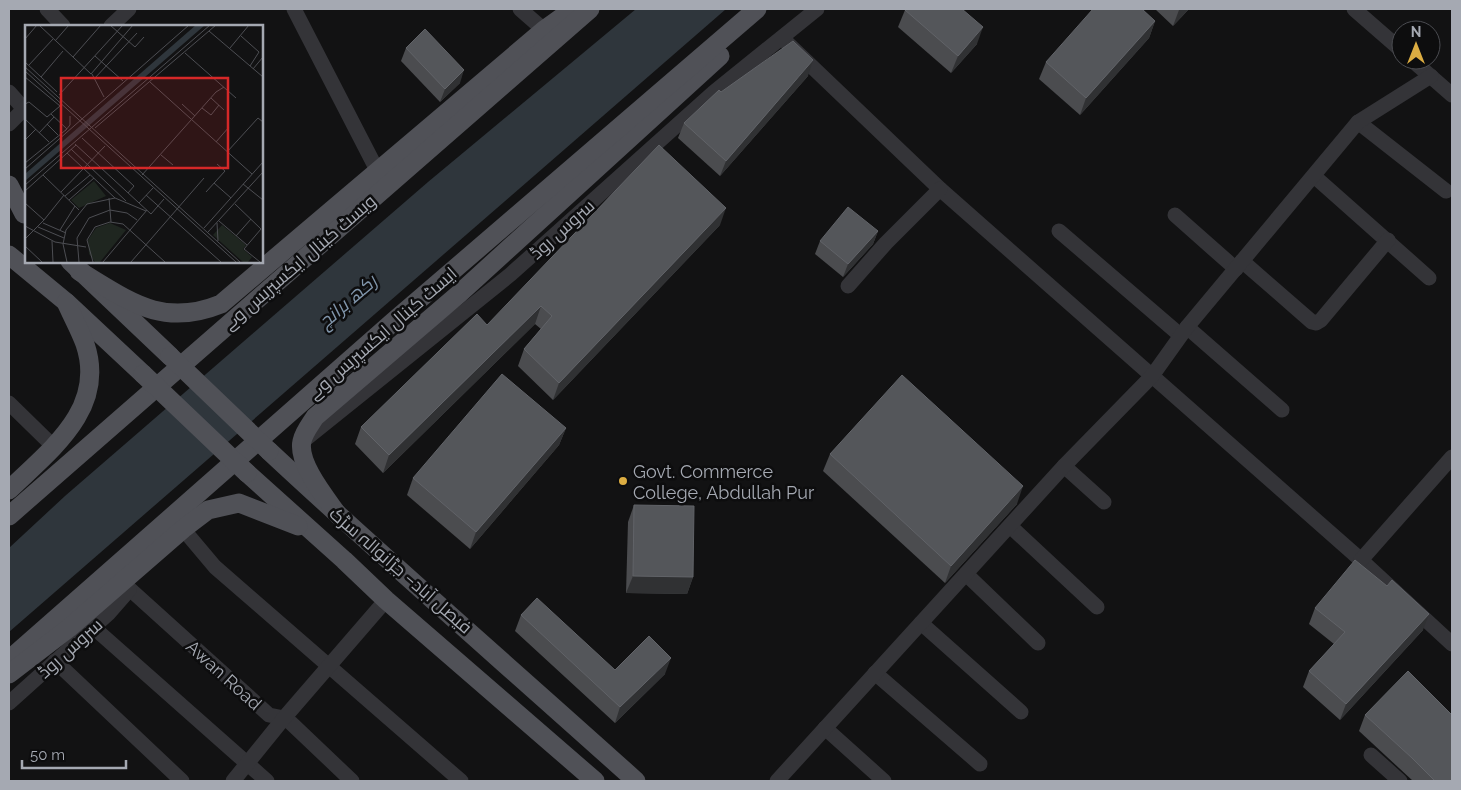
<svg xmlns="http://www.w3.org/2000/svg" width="1461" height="790" viewBox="0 0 1461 790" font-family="Raleway,Cairo,sans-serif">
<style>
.water{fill:#2f363c}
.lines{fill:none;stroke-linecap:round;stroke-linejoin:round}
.minor{stroke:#343438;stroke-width:15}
.major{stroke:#505157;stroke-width:19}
.major-bridge{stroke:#505157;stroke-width:19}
.wall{fill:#4b4c4f}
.shaded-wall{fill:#303133}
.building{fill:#54565a;stroke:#616368}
.poi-dot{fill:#dcad42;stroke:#0d0d0e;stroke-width:2}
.labels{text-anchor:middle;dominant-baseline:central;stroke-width:5;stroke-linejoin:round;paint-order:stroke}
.street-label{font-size:18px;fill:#a5a9b2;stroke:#0d0d0e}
.poi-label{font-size:18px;fill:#a5a9b2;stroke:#0d0d0e;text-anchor:start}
.water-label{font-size:19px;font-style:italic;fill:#8095aa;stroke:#0d0d0e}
.inset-road{fill:none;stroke:#4d4e53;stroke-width:1}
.view{fill:#d62828;fill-opacity:0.15;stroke:#d62828;stroke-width:2.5}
.inset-edge{fill:none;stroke:#a5a9b2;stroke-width:2.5}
</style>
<rect width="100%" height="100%" fill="#121213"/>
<path class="water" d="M636 9H726L9 632V548L65 496 428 182Z"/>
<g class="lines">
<g class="minor">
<path d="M47 9 63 26"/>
<path d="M294 9 377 170"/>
<path d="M520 9 544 30"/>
<path d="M1354 9 1401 50"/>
<path d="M111 26 129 9"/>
<path d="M782 38 940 189 1361 560 1452 644"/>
<path d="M1412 60 1452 95"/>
<path d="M9 92 24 109"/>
<path d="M1358 122 1446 191"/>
<path d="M9 124 26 107"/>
<path d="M1314 176 1429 278"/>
<path d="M1175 215 1236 269"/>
<path d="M1059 231 1180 335"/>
<path d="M1242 261 1312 322 1316 323 1321 320 1388 240"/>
<path d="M848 286 886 243 940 189"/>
<path d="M1187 327 1282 410"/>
<path d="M9 403 54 447 46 453"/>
<path d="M302 442 511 274 714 92 817 9"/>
<path d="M1064 466 1104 502"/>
<path d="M1010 526 1097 607"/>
<path d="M183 529 215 567 461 781"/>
<path d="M1361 560 1452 457"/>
<path d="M966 574 1038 643"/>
<path d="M122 582 269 715 284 718 291 723 352 781"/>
<path d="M921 623 1021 712"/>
<path d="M93 627 267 781"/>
<path d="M55 661 182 781"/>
<path d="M875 673 980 764"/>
<path d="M9 703 108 614 129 590"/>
<path d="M825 728 884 781"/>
<path d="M1371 755 1400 781"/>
<path d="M233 781 284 718 386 600"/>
<path d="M777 781 1064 466 1152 376 1187 327 1358 122 1431 76"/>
</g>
<g class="major">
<path d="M9 185 24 214"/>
<path d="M9 255 66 302 143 374"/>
<path d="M70 261 170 356"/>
<path d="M79 271C129 301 162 328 221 304L544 30 572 10"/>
<path d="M269 451C389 563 514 671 636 781"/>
<path d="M247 473 344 560 386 600 595 781"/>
<path d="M9 490C50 450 107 409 85 344 80 330 72 316 66 302"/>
<path d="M338 515C326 498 297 463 302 441 304 432 310 425 315 417L460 293 720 56"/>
<path d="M9 516 590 9"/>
<path d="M9 660 394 321 757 9"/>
<path d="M9 674 69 628 183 529 208 510 239 503 298 526"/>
</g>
<g class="major-bridge">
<path d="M170 356 269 451"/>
<path d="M143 374 247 473"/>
</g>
</g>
<g class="wall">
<path d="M1155 9H1189L1173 26Z"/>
<path d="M905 10 977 44 951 73 898 27Z"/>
<path d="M1155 21 1149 38 1080 115 1039 79 1046 62Z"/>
<path d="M406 48 460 83 440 102 401 61Z"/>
<path d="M808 76 720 176 678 138 684 123 721 92Z"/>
<path d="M720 225 553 400 518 366 524 349 541 329 535 324 383 473 355 444 361 427 487 325Z"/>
<path d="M878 231 873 244 843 277 815 254 820 241Z"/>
<path d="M566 428 559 445 470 549 407 495 413 478Z"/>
<path d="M830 454 1017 504 945 583 823 471Z"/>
<path d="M634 505 693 577 687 594 626 593 628 522Z"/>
<path d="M1315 608 1423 630 1340 720 1303 687 1309 671 1334 644 1309 624Z"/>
<path d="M521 615 615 670 665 674 615 723 515 631Z"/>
<path d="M1365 715 1452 781H1413L1359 731Z"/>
</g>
<g class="shaded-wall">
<path d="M1180 9H1189L1173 26 1179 10Z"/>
<path d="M1155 21 1149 38 1080 115 1086 98Z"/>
<path d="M983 27 977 44 951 73 958 56Z"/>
<path d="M813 60 808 76 720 176 726 161Z"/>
<path d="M464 70 460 83 440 102 445 89Z"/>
<path d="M726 208 720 225 553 400 559 383Z"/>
<path d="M878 231 873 244 843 277 848 264Z"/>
<path d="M541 306 535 324 383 473 389 455Z"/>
<path d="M566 428 559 445 470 549 476 532Z"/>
<path d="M1023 486 1017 504 945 583 951 566Z"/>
<path d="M633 576 693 577 687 594 626 593Z"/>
<path d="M1429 614 1423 630 1340 720 1346 704Z"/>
<path d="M671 658 665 674 615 723 620 707Z"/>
</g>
<g class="building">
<path d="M905 9H962L983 27 958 56 905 10Z"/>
<path d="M1093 9H1142L1155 21 1086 98 1046 62Z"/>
<path d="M425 29 464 70 445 89 406 48Z"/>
<path d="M793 41 813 60 726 161 684 123 719 90 721 92Z"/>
<path d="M659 145 726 208 559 383 524 349 552 316 541 306 389 455 361 427 477 314 487 325Z"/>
<path d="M848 207 878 231 848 264 820 241Z"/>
<path d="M502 374 566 428 476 532 413 478Z"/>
<path d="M902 375 1023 486 951 566 830 454Z"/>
<path d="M634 505 694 506 693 577 633 576Z"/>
<path d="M1355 560 1387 586 1392 580 1429 614 1346 704 1309 671 1345 632 1315 608Z"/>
<path d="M537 598 615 670 649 636 671 658 620 707 521 615Z"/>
<path d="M1408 671 1452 715V781H1435L1412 758 1365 715Z"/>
</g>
<circle class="poi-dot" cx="623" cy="481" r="5"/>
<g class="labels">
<g class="street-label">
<text transform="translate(562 229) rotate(-42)">سروس روڈ</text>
<text transform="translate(299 262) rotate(-41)">ویسٹ کینال ایکسپریس وے</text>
<text transform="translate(382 333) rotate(-41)">ایسٹ کینال ایکسپریس وے</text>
<text transform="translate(401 570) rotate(41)">فیصل آباد– جڑانوالہ سڑک</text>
<text transform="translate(70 648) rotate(-42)">سروس روڈ</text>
<text transform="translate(224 675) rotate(42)">Awan Road</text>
</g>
<g class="poi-label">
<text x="633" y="471">Govt. Commerce<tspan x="633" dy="21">College, Abdullah Pur</tspan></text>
</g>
<g class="water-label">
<text transform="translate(347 301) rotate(-41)">رکھ برانچ</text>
</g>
</g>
<g transform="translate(25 25)">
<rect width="238" height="238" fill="#121213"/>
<path d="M69 156 81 171 54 183 46 175ZM85 198 101 205 75 237H70L64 229 63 215 71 203ZM197 200 221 220 218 224 227 232 223 237H218L188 210Z" fill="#1f2620"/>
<path d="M171 0H180L0 156V149Z" fill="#2f363c"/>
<path class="inset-road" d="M14 0 66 49 108 0M85 0 110 22 119 12M184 6 238 52M216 11 234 27 225 41M0 14 12 0M30 16 44 0M205 23 224 0M160 28 211 73M70 31 98 56M48 32 76 0M0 37 32 67M4 40 28 14M0 42 215 237M228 44 238 32M0 46 211 237M67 49 79 72M0 52 35 81M16 52 38 26M69 54 112 8M125 57 227 149M34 70 98 0M186 73 199 85M0 79 4 77 22 92 35 81M157 79 170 91M177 83 186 90 194 80M0 94 24 117M22 99 33 110M70 103 191 0M40 106 45 100V91M14 108 29 92M57 113 109 161 103 168M0 115 11 104M191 117 204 102M50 119 126 189 139 174M46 124 101 176M202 127 233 93 238 97M42 128 90 173M136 130 148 140M0 138 42 104 26 89M0 144 164 0M18 150 54 185M117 150 191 67 199 62M189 158 206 173M218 159 238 175M0 160 185 0M0 166 51 120M36 167 80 121M181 167 200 146 192 139M121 170 196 237M40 171 65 150M84 173 86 197M44 175 69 153M0 178 19 195 0 214M114 178 128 163M210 179 236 204M19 195 39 170M194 196 222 220M18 198 41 208M192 198 193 216M0 201 30 217 61 222M13 202 39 213M179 203 238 137M35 205 50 181M183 207 238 147M211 211 226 194M27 216 28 237M0 221 17 237M42 237 38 219 41 205 62 179 90 173 121 186M54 237 52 213 64 193 85 185 102 188 112 195M68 237 62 215 70 202 85 197 98 199 140 237M78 237 122 185M106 237 179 153M235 237 219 224 236 204"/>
<path class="view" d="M36 53H203V143H36Z"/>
<rect width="238" height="238" class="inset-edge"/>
</g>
<rect width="1461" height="790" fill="none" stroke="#a5a9b2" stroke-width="20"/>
<g transform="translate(1416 45)"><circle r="24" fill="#0d0d0e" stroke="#4a4b50"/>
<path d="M0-4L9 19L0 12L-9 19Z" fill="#dcad42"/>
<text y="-8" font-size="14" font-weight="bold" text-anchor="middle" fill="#a5a9b2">N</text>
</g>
<path d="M22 760v8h104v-8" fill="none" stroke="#a5a9b2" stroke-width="2.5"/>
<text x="30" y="760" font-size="15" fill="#a5a9b2" stroke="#0d0d0e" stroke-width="4" paint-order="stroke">50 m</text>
</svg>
